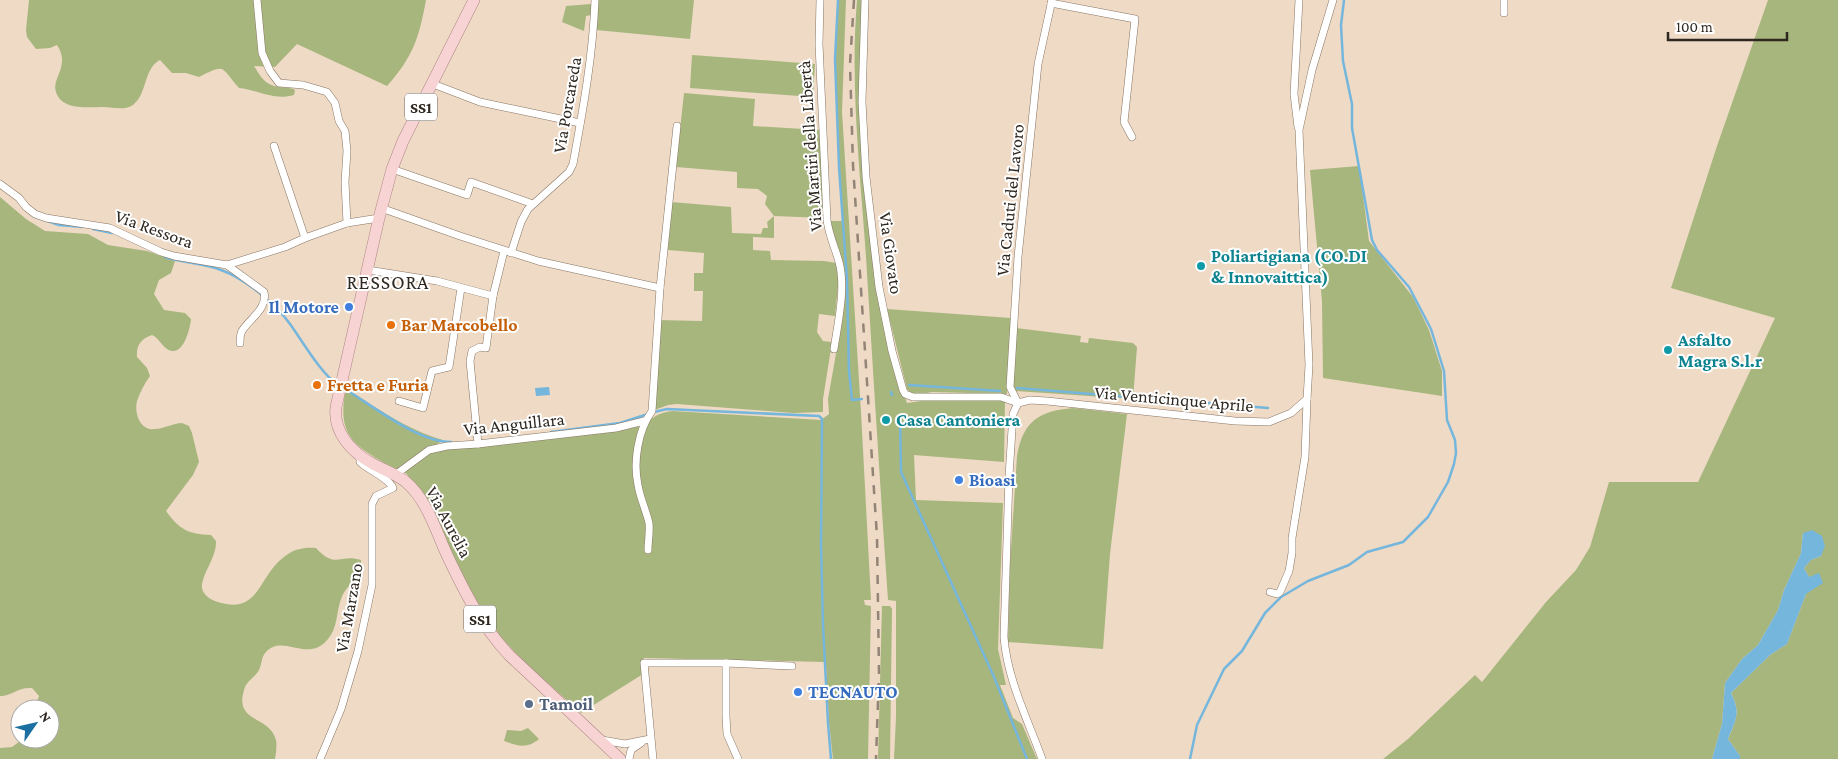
<svg xmlns="http://www.w3.org/2000/svg" width="1838" height="759" viewBox="0 0 1838 759" font-family="'Crimson Pro',serif">
<style>
.green{fill:#a7b67d}
.water{fill:#75b6dc}
.lines{fill:none;stroke-linecap:round;stroke-linejoin:round}
.stream{stroke:#75b6dc;stroke-width:2.5}
.minor-casing{stroke:#877563;stroke-width:8}
.primary-casing{stroke:#ad8482;stroke-width:12}
.minor{stroke:#fff;stroke-width:7}
.primary{stroke:#f7d3d4;stroke-width:11}
.rail{stroke:#928476;stroke-width:2.5;stroke-dasharray:9 9;stroke-linecap:butt}
.culture-dot{fill:#0f9aa8;stroke:#fff;stroke-width:2}
.shop-dot{fill:#3f7fe0;stroke:#fff;stroke-width:2}
.food-dot{fill:#e8710a;stroke:#fff;stroke-width:2}
.service-dot{fill:#5c6f8a;stroke:#fff;stroke-width:2}
.labels{text-anchor:middle;dominant-baseline:central;stroke-width:4;stroke-linejoin:round;paint-order:stroke}
.shield{fill:#fff;stroke:#6d6863;stroke-width:1}
.shield-label{font-size:16px;font-weight:bold;fill:#2f2820}
.street-label{font-size:18px;fill:#2f2820;stroke:#fff}
.culture-label{font-size:18px;font-weight:bold;fill:#0d838f;stroke:#fff;text-anchor:start}
.shop-label{font-size:18px;font-weight:bold;fill:#366cbe;stroke:#fff;text-anchor:start}
.food-label{font-size:18px;font-weight:bold;fill:#c56008;stroke:#fff;text-anchor:start}
.service-label{font-size:18px;font-weight:bold;fill:#4e5e75;stroke:#fff;text-anchor:start}
.quarter-label{font-size:20px;letter-spacing:1px;fill:#2f2820;stroke:#fff}
</style>
<rect width="100%" height="100%" fill="#efdac6"/>
<g class="green">
<path d="M29 0H426C419 38 413 57 387 86L297 44 275 67 254 66C261 77 265 85 279 87 285 88 290 87 295 90L294 95C274 101 258 90 239 88 220 67 227 63 199 77L186 73H172L160 60C143 69 148 93 133 105 125 111 113 107 103 107 89 107 62 111 56 92 51 78 71 66 57 45L50 48 36 49 27 37 26 30Z"/>
<path d="M599 0H694L690 39 596 30Z"/>
<path d="M838 0H846L842 112 861 412 871 600H864L865 605 871 606 868 759H833L829 722 826 663 824 662 644 658 643 674 581 713 522 660 485 620 417 486 404 471 427 453 440 449 498 444 645 426C652 416 660 413 672 411L821 420 829 414 828 399 837 348 844 281 829 221H842L835 59Z"/>
<path d="M857 0H863L864 177 894 365 907 403 935 399 1005 401 1004 462 914 455 916 500 1003 503 998 649 1006 685H1000L1013 718 1022 724 1037 759H894L896 717V601L888 600C880 485 873 371 866 257 860 171 850 85 857 0Z"/>
<path d="M1768 0H1838V759H1740V756L1728 739C1736 721 1741 711 1731 693L1770 655 1787 644 1806 594 1809 577 1804 568 1811 560 1821 556 1803 533 1801 553 1784 590 1778 610 1758 645 1742 659 1725 683 1722 724 1712 759H1383L1408 739 1475 675 1482 682 1546 602 1576 570 1590 547 1609 482H1698L1775 318 1671 288 1717 146Z"/>
<path d="M591 4V15L586 16 584 31 562 22 566 6Z"/>
<path d="M692 55 815 64 813 97 690 88Z"/>
<path d="M684 93 755 99 753 126 820 130 825 218 774 216V238L753 237V250L770 251 771 260 824 261 837 263 839 277 835 316 819 314 817 332 823 341 832 342 823 399V412L793 413 677 404 668 405 652 411 658 320 702 321 703 291H694V273H703L704 253 668 250 671 202 731 207 732 233 761 234 763 228H768L767 222 774 216 765 204 767 196 758 189 737 188V172L676 167Z"/>
<path d="M1359 166 1369 241 1413 297 1429 330 1442 371V396L1323 378 1322 301 1310 170Z"/>
<path d="M0 197 26 219 45 231 88 234 108 245 147 251 175 261 171 273 159 280 154 294 164 310 185 313 191 319C190 329 183 359 167 349 161 345 159 338 152 335 141 339 136 345 137 357L147 368 150 376C145 383 140 392 137 401 134 413 140 431 155 429 164 429 173 423 182 423L189 426 192 433 199 462 193 475 166 511C180 530 188 534 211 535L216 541C217 557 201 575 202 588 203 594 209 599 215 601 260 617 257 577 284 557 293 549 305 547 316 548 336 570 340 553 361 560 362 579 346 584 341 599 336 613 338 627 328 639 308 664 283 633 266 652 261 657 262 664 259 670 256 676 248 680 245 687 232 724 269 714 276 740 277 746 276 753 275 759H0V748L12 747 23 739H50V709H34L39 696 32 688C17 687 13 696 0 696Z"/>
<path d="M887 309 1011 318 1007 394 932 392 921 394H912L907 389Z"/>
<path d="M1016 328 1081 336 1080 342 1088 343 1089 338 1133 343 1137 347 1133 399 1015 391 1012 386Z"/>
<path d="M346 388C376 408 408 430 443 440L398 471C359 447 335 441 346 388Z"/>
<path d="M1073 408 1127 414 1110 554 1103 649 1008 642 1010 564 1017 456C1023 421 1039 411 1073 408Z"/>
<path d="M882 606H890L892 609 890 759H878Z"/>
<path d="M528 728 539 739C527 749 518 746 504 741L507 730 521 731Z"/>
</g>
<g class="water">
<path d="M549 387 550 395 536 396 535 388Z"/>
<path d="M1812 530 1822 536 1825 546 1821 556 1811 560 1804 568 1809 577 1819 573 1823 583 1806 594 1787 644 1770 655 1731 693C1741 713 1736 719 1728 739L1740 756V759H1712L1722 724 1725 683 1742 659 1758 645 1778 610 1784 590 1801 553 1803 533Z"/>
</g>
<g class="lines">
<g class="stream">
<path d="M838 0 835 59 839 167 847 280 849 371 852 400 862 399"/>
<path d="M33 216 59 225 83 227"/>
<path d="M93 229 112 233"/>
<path d="M165 257C183 263 203 263 221 270 244 278 276 304 290 324 301 339 322 375 337 384"/>
<path d="M909 385 1000 391"/>
<path d="M343 388C372 405 417 442 451 442"/>
<path d="M1017 388 1129 397"/>
<path d="M891 392 892 395"/>
<path d="M1148 398 1268 408"/>
<path d="M654 412 667 409 819 416 822 419 821 545 823 625 828 723 831 759"/>
<path d="M900 416 901 472 994 677 1027 759"/>
<path d="M551 432 620 423 648 414"/>
<path d="M1190 759 1197 725 1224 669 1242 651 1265 613 1281 597 1308 581 1349 565 1367 552 1403 542 1428 517 1448 482 1454 464 1456 453 1455 440 1447 420 1444 371 1431 329 1409 287 1377 250 1372 240 1352 128V104L1343 61 1341 25 1344 0"/>
</g>
<g class="minor-casing">
<g id="minor">
<path d="M257 0 262 53 270 71 279 83 303 85 327 92 335 103 339 121 345 131 347 151 345 182 347 223"/>
<path d="M820 0 819 44 827 220C829 236 835 247 839 262 846 287 838 323 834 349"/>
<path d="M865 0 862 102 866 177 879 287 892 351 903 390 905 394 913 397H1001L1018 403"/>
<path d="M1051 3 1135 19 1124 122 1132 137"/>
<path d="M1504 13V0"/>
<path d="M433 84 480 102 580 123"/>
<path d="M1298 127 1294 94 1299 0"/>
<path d="M274 146 305 238"/>
<path d="M392 169 467 195 471 182 533 204"/>
<path d="M0 184 19 198 26 207 35 214 46 218 110 228 161 252 174 256 227 265 285 247 305 238 347 223 379 218"/>
<path d="M381 208 460 236 538 261 660 288"/>
<path d="M511 253 521 222 528 209 569 172 573 164C583 110 593 55 595 0"/>
<path d="M227 265 264 292C268 309 249 319 242 331 240 334 240 339 240 343"/>
<path d="M368 270 437 281 493 296"/>
<path d="M399 401 423 408 432 371 449 367 461 288"/>
<path d="M1018 403 1030 400 1047 401 1235 421 1269 422 1291 413 1307 399 1309 365 1299 130 1312 70 1333 0"/>
<path d="M1018 403 1010 387 1018 257 1038 64 1052 0"/>
<path d="M1018 403 1013 414 1009 476 1004 637C1007 679 1028 720 1042 759"/>
<path d="M478 444 470 361 472 351 480 347 486 348 493 296 504 251"/>
<path d="M395 475 429 450 447 446 478 444 616 428 644 421"/>
<path d="M648 550C648 542 650 532 649 523 646 510 640 498 638 485 633 462 638 430 652 411L660 288 677 126"/>
<path d="M1270 592 1277 594 1280 592 1289 571 1292 553V538L1305 457 1307 399"/>
<path d="M726 663V716L727 734 738 759"/>
<path d="M602 740 625 744 650 739"/>
<path d="M320 759 341 709 358 651 372 585V504L376 496 393 488C388 477 369 471 360 462V456"/>
<path d="M629 759 631 750 641 743"/>
<path d="M653 759 644 663H726L792 666"/>
</g>
</g>
<g class="primary-casing">
<path id="primary" d="M474 0 403 141 392 169 379 218 336 407C333 432 351 452 373 464 384 470 396 474 406 482 427 500 436 531 447 555 464 591 481 625 509 655L620 759"/>
</g>
<use href="#minor" class="minor"/>
<use href="#primary" class="primary"/>
<path class="rail" d="M854 0 850 64 853 165 877 537 879 673 876 759"/>
</g>
<g class="culture-dot">
<circle cx="1201" cy="266" r="5"/>
<circle cx="1668" cy="350" r="5"/>
<circle cx="886" cy="420" r="5"/>
</g>
<g class="shop-dot">
<circle cx="349" cy="307" r="5"/>
<circle cx="959" cy="480" r="5"/>
<circle cx="798" cy="692" r="5"/>
</g>
<g class="food-dot">
<circle cx="391" cy="325" r="5"/>
<circle cx="317" cy="385" r="5"/>
</g>
<circle class="service-dot" cx="529" cy="704" r="5"/>
<g class="labels">
<g class="shield">
<rect x="405" y="93.5" width="32" height="27" rx="4"/>
<rect x="464" y="605.5" width="32" height="27" rx="4"/>
</g>
<g class="shield-label">
<text x="421" y="107">SS1</text>
<text x="480" y="619">SS1</text>
</g>
<g class="street-label">
<text transform="translate(567 105) rotate(-80)">Via Porcareda</text>
<text transform="translate(810 146) rotate(-94)">Via Martiri della Libertà</text>
<text transform="translate(1010 200) rotate(-84)">Via Caduti del Lavoro</text>
<text transform="translate(154 229) rotate(20)">Via Ressora</text>
<text transform="translate(891 253) rotate(82)">Via Giovato</text>
<text transform="translate(1174 399) rotate(5)">Via Venticinque Aprile</text>
<text transform="translate(514 424) rotate(-6)">Via Anguillara</text>
<text transform="translate(449 522) rotate(62)">Via Aurelia</text>
<text transform="translate(349 608) rotate(-80)">Via Marzano</text>
</g>
<g class="culture-label">
<text x="1211" y="256">Poliartigiana (CO.DI<tspan x="1211" dy="21">&amp; Innovaittica)</tspan></text>
<text x="1678" y="340">Asfalto<tspan x="1678" dy="21">Magra S.l.r</tspan></text>
<text x="896" y="420">Casa Cantoniera</text>
</g>
<g class="shop-label">
<text x="339" y="307" text-anchor="end">Il Motore</text>
<text x="969" y="480">Bioasi</text>
<text x="808" y="692">TECNAUTO</text>
</g>
<g class="food-label">
<text x="401" y="325">Bar Marcobello</text>
<text x="327" y="385">Fretta e Furia</text>
</g>
<g class="service-label">
<text x="539" y="704">Tamoil</text>
</g>
<g class="quarter-label">
<text x="388" y="282">RESSORA</text>
</g>
</g>
<g transform="translate(35 724) rotate(56)"><circle r="24" fill="#ffffff" stroke="#aca9a6"/>
<path d="M0-4L9 19L0 12L-9 19Z" fill="#1c70a1"/>
<text y="-8" font-size="14" font-weight="bold" text-anchor="middle" fill="#2f2820">N</text>
</g>
<path d="M1668 32v8h119v-8" fill="none" stroke="#2f2820" stroke-width="2.5"/>
<text x="1676" y="32" font-size="15" fill="#2f2820" stroke="#ffffff" stroke-width="4" paint-order="stroke">100 m</text>
</svg>
